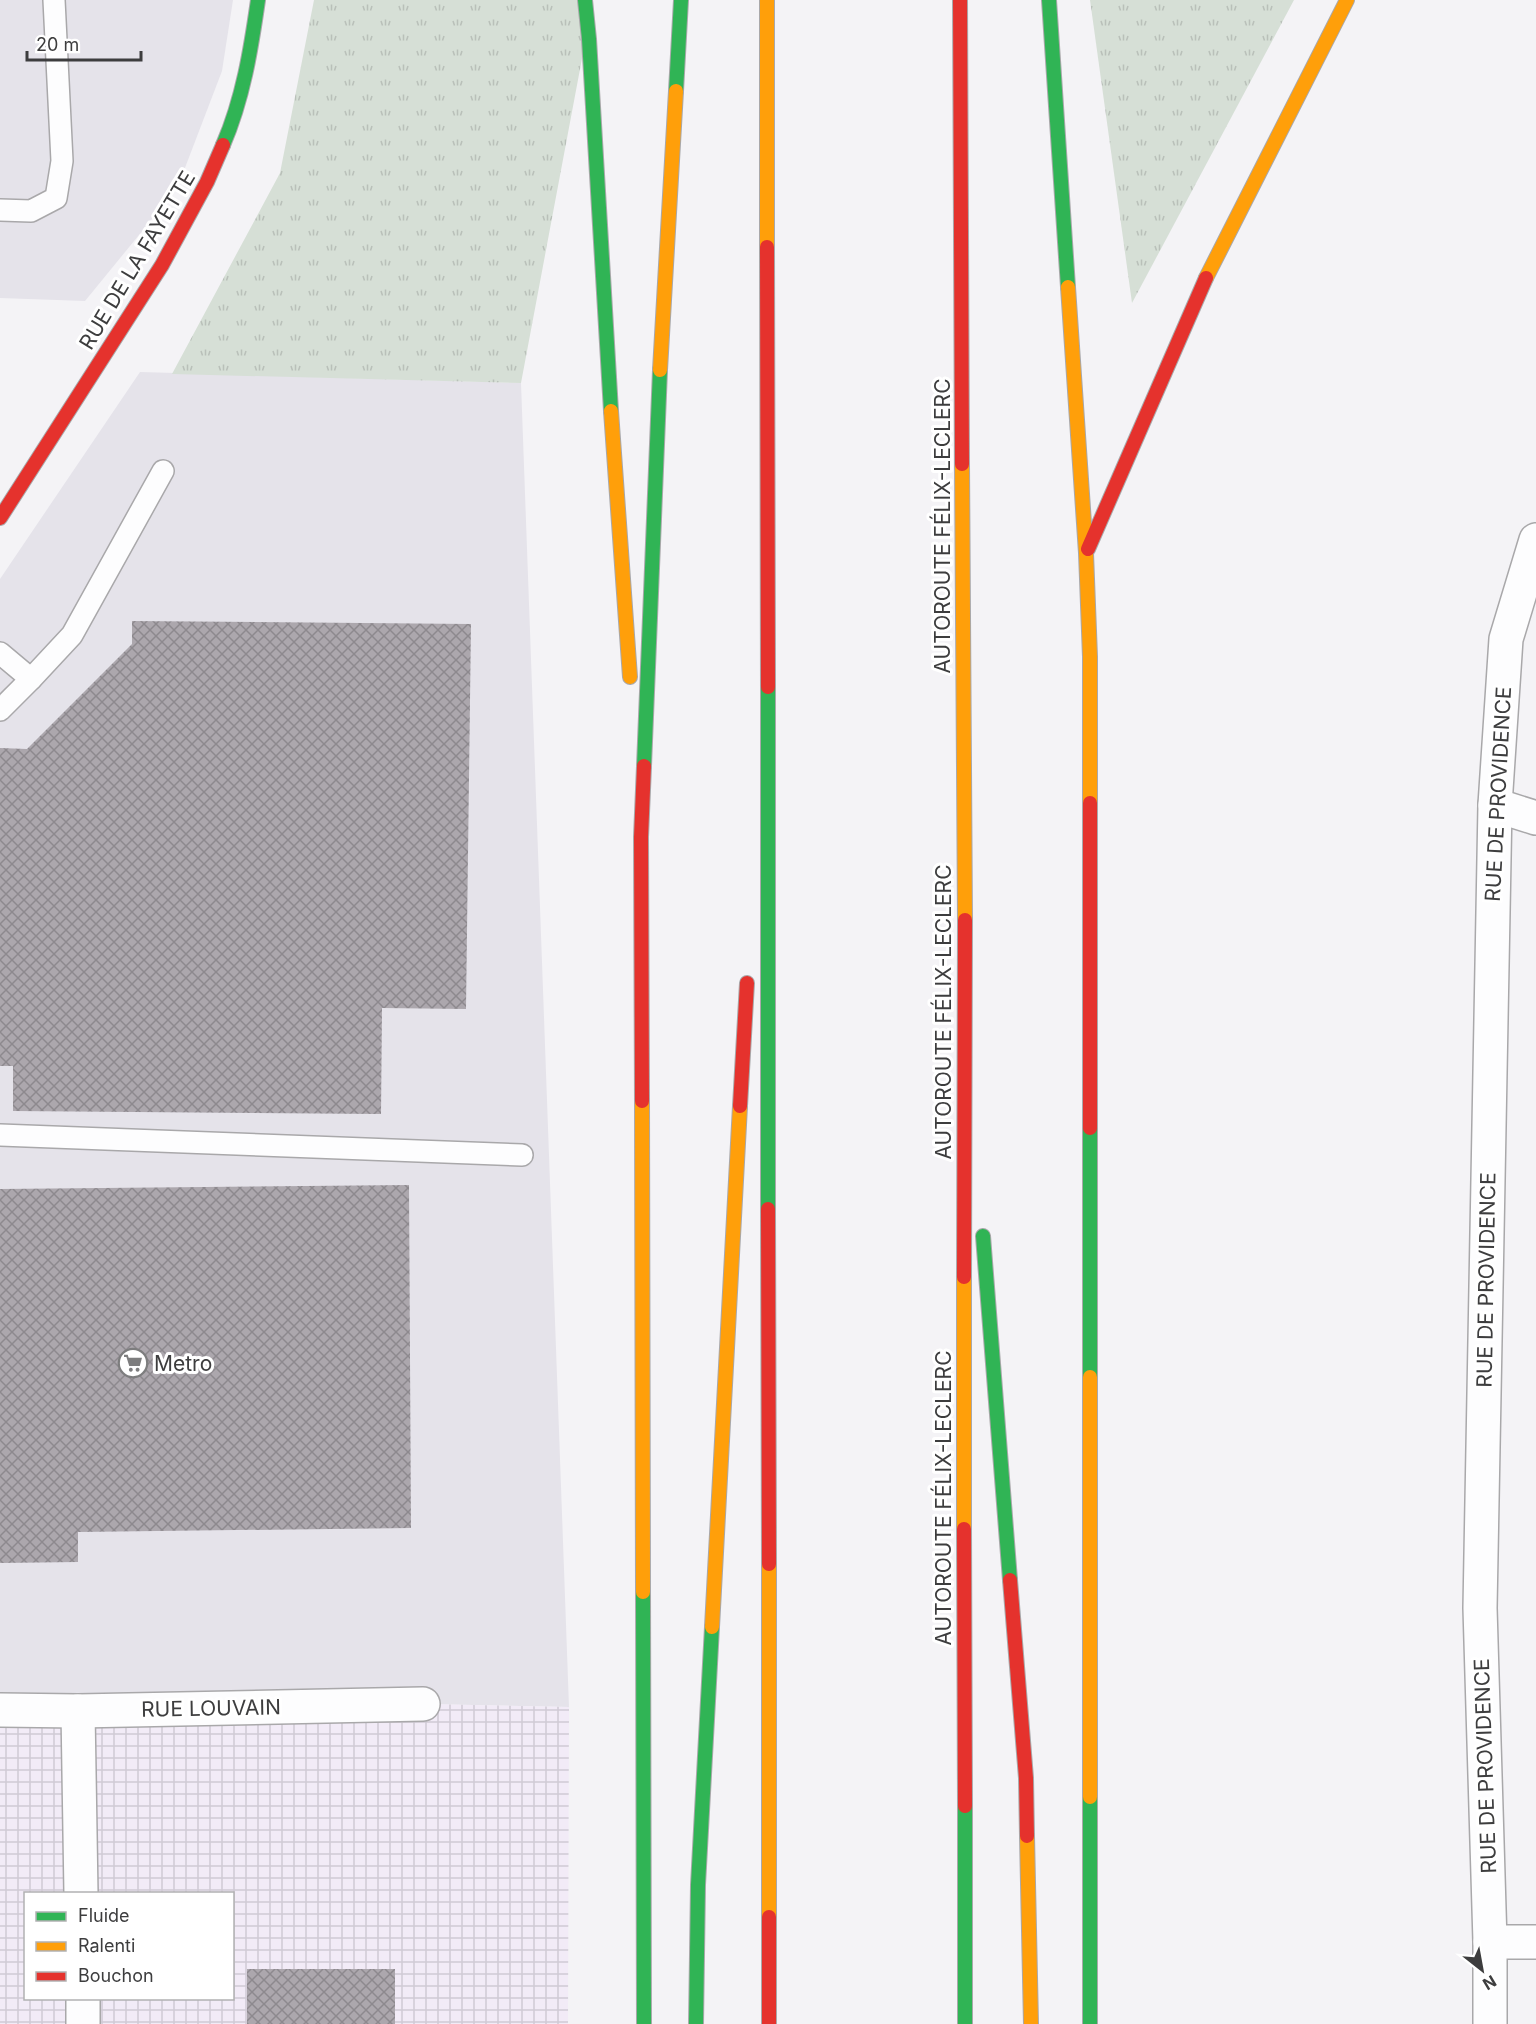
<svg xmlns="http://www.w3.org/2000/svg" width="1536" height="2024" viewBox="0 0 1536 2024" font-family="Inter,sans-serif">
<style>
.built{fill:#e5e3ea}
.industrial{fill:url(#industrial-grid);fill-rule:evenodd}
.grass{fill:url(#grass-tufts)}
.building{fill:url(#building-cross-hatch)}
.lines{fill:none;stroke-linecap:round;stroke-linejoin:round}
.lane-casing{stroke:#a9a8aa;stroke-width:24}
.street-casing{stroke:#a9a8aa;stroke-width:36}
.fast-casing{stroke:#a9a8aa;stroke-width:16}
.slow-casing{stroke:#a9a8aa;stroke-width:16}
.jam-casing{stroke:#a9a8aa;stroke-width:16}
.lane{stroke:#fdfdfe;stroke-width:21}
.street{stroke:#fdfdfe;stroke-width:33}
.fast{stroke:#30b455;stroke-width:14}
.slow{stroke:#ff9f0a;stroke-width:14}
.jam{stroke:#e5322d;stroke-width:14}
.labels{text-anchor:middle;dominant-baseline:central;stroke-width:6;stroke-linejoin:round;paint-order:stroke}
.street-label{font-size:21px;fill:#3d3d3e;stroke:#fff}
.poi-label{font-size:21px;fill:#3d3d3e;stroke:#fff;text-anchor:start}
</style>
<defs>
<pattern id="industrial-grid" width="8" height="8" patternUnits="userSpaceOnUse" patternTransform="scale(1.5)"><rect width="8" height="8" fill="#f2ebf7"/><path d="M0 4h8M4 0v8" fill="none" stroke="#d0cad5"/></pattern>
<pattern id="grass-tufts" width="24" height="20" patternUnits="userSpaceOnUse" patternTransform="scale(1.5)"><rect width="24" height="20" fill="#d6dfd6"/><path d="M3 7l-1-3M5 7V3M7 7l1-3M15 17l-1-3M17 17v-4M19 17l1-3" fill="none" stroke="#b9c0b9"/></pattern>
<pattern id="building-cross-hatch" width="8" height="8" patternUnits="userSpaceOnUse" patternTransform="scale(1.5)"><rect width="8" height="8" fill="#aca7ad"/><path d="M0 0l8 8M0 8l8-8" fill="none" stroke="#8d898e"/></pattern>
</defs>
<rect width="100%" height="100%" fill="#f4f3f6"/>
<g class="built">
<path d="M0 0H233L222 71 183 173 152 219 85 301 0 298Z"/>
<path d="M140 372 521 383 569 1707 423 1704 0 1708V579Z"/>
</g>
<path class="industrial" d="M423 1704 569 1707 568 2024H0V1708ZM26 1894H232V1998H26Z"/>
<g class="grass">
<path d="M314 0H593L521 383 172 374 280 173Z"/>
<path d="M1090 0H1294L1132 303Z"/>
</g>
<g class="building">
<path d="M132 621 471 624 466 1009 382 1008 381 1114 13 1111V1066H0V748L27 749 132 644Z"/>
<path d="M409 1185 411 1528 78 1532V1562L0 1563V1189Z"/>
<rect x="247" y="1969" width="148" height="55"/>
</g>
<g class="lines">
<g class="lane-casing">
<g id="lane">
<path d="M0 210 31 211 56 198 62 161 54 0"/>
<path d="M0 653 31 679 72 635 163 471"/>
<path d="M0 710 31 679"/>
<path d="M0 1135 522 1155"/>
</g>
</g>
<g class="street-casing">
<g id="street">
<path d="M1495 805 1536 818"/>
<path d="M0 1710 78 1711 423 1704"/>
<path d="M78 1711 81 1894"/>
<path d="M1490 1942H1536"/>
<path d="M83 1998V2024"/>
<path d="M1490 2024V1942L1480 1608 1495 805 1506 639 1536 540"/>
</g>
</g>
<g class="fast-casing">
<g id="fast">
<path d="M585 0 589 39 611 411"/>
<path d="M1049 0 1068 287"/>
<path d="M676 91 681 0"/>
<path d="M223 145C243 99 251 49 258 0"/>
<path d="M768 687V1209"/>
<path d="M644 766 660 370"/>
<path d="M1090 1128V1377"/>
<path d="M983 1236 1010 1580"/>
<path d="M643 1592 644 2024"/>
<path d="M1090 1797V2024"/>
<path d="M965 1806V2024"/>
<path d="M696 2024 698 1885 712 1627"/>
</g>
</g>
<g class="slow-casing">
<g id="slow">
<path d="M767 0V247"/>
<path d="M1206 278 1347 0"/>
<path d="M1068 287 1086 553 1090 657V803"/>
<path d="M660 370 676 91"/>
<path d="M611 411 630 677"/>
<path d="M962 464 965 920"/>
<path d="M642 1101 643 1592"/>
<path d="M964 1277V1529"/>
<path d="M1090 1377V1797"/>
<path d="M769 1564V1917"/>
<path d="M712 1627 740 1106"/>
<path d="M1027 1836 1031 2024"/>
</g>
</g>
<g class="jam-casing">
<g id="jam">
<path d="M960 0 962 464"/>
<path d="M767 247 768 687"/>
<path d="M0 518 162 265 207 182 223 145"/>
<path d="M1088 549 1206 278"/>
<path d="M1090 803V1128"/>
<path d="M642 1101 641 837 644 766"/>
<path d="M740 1106 747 983"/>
<path d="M768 1209 769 1564"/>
<path d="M964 1277 965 920"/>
<path d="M964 1529 965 1806"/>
<path d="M1010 1580 1026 1778 1027 1836"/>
<path d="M769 1917V2024"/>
</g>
</g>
<use href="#lane" class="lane"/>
<use href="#street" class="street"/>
<use href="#fast" class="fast"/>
<use href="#slow" class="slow"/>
<use href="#jam" class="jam"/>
</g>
<defs>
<g id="supermarket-ring" transform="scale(1.5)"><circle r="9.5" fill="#fff" stroke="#7d7d7e" stroke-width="1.5"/><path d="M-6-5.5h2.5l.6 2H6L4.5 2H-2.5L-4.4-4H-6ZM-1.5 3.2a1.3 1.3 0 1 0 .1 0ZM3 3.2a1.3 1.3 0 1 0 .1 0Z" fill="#7d7d7e"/></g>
</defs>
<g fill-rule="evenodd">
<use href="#supermarket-ring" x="133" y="1363"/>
</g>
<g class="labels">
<g class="street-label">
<text transform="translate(137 260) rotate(-59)">RUE DE LA FAYETTE</text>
<text transform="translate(942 526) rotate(-90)">AUTOROUTE FÉLIX-LECLERC</text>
<text transform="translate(1498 794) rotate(-87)">RUE DE PROVIDENCE</text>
<text transform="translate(943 1012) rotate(-90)">AUTOROUTE FÉLIX-LECLERC</text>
<text transform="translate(1486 1280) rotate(-89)">RUE DE PROVIDENCE</text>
<text transform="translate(943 1498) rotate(-90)">AUTOROUTE FÉLIX-LECLERC</text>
<text transform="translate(211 1708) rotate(-1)">RUE LOUVAIN</text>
<text transform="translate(1485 1766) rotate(-92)">RUE DE PROVIDENCE</text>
</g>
<g class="poi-label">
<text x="154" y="1363">Metro</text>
</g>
</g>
<rect x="24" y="1892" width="210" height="108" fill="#ffffff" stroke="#b1b1b2" stroke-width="1.5"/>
<rect x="36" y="1912" width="30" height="9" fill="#30b455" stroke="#b1b1b2" stroke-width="1.5"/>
<text x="78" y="1922" font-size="18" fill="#3d3d3e">Fluide</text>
<rect x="36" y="1942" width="30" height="9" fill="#ff9f0a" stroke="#b1b1b2" stroke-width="1.5"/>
<text x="78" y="1952" font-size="18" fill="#3d3d3e">Ralenti</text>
<rect x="36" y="1972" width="30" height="9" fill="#e5322d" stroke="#b1b1b2" stroke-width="1.5"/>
<text x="78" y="1982" font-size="18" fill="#3d3d3e">Bouchon</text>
<g transform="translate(1482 1970) rotate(149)" stroke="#ffffff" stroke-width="4.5" paint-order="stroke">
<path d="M0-4.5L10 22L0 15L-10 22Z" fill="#3d3d3e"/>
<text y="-9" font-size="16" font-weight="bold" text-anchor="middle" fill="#3d3d3e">N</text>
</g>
<path d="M27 51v9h114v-9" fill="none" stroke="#3d3d3e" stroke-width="3"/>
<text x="36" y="51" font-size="18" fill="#3d3d3e" stroke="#ffffff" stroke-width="4.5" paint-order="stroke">20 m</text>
</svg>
